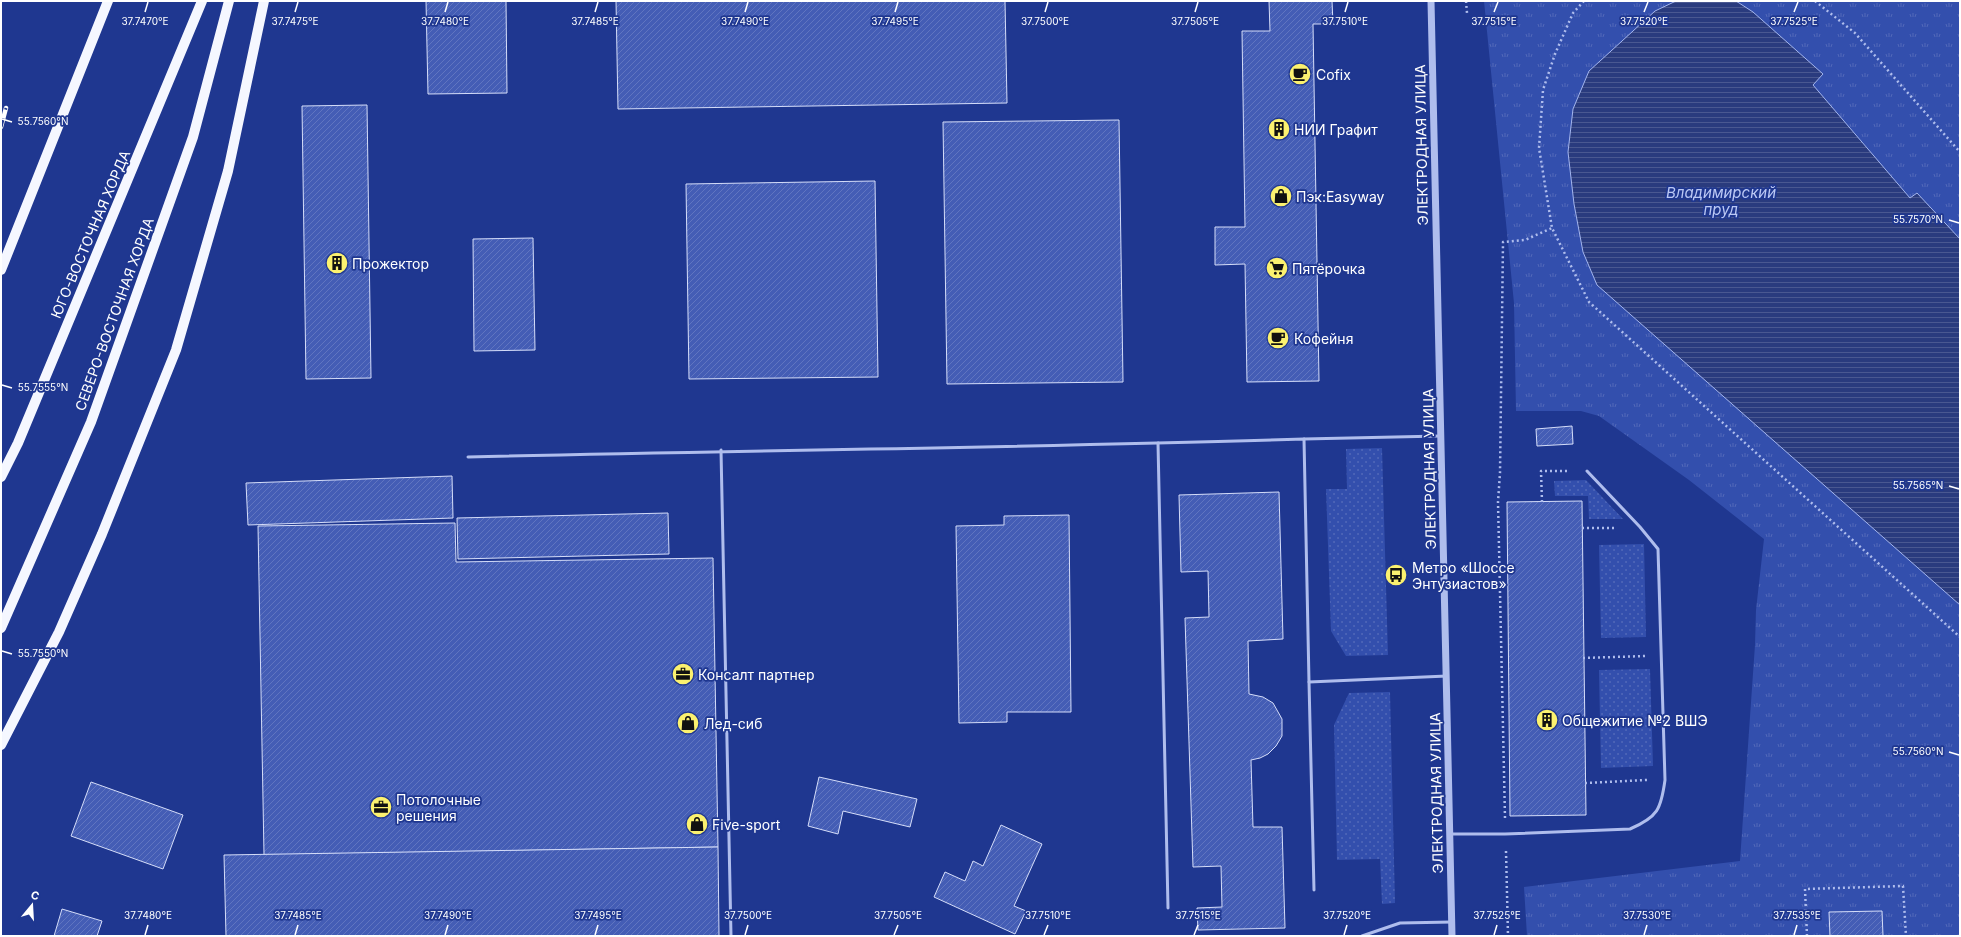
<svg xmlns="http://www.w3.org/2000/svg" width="1961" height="937" viewBox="0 0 1961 937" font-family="Inter,sans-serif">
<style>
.grass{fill:url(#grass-dots)}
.park{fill:url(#park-tufts)}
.water{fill:url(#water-rules);stroke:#a3b5ee}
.building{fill:url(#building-hatch);stroke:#d5ddf9}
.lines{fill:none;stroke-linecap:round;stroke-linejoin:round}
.path{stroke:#afbded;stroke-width:2.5;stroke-dasharray:2 3;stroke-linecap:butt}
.service{stroke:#afbded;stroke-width:3}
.tertiary{stroke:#afbded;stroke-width:7}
.primary{stroke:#f5f7ff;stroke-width:10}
.rail-casing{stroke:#fff;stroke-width:4.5}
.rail{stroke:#1f3790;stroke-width:3;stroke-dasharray:9;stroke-linecap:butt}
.ticks{fill:none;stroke:#fff;stroke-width:1.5}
.labels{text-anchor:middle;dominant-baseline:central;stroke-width:3.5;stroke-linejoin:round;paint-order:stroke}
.poi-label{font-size:14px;fill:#fff;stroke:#1f3790;text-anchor:start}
.street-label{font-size:14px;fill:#fff;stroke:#1f3790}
.water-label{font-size:15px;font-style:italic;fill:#bbc8f4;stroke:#1f3790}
.ticks-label{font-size:10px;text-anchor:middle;fill:#fff;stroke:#1f3790;stroke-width:3.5;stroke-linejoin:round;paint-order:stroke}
</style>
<defs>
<pattern id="grass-dots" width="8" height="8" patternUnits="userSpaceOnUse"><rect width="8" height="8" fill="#334fad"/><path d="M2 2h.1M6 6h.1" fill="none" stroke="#5269b9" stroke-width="1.8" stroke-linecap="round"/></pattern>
<pattern id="park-tufts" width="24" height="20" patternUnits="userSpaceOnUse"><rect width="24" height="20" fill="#334fad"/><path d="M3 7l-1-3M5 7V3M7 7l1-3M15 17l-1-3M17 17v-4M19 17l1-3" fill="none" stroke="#5269b9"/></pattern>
<pattern id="water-rules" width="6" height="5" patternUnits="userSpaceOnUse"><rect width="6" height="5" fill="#2a3b7e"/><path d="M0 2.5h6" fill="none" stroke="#4a5891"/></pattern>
<pattern id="building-hatch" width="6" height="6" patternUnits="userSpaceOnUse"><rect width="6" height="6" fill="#445db5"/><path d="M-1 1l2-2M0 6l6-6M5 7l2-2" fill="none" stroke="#6075c0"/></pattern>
</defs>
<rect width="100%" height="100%" fill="#1f3790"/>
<g class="grass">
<path d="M1382 448 1388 655 1346 656 1331 631 1326 489H1347L1346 449Z"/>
<path d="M1586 480 1623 519H1589L1588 496H1555L1554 481Z"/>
<path d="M1644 544 1646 637 1601 638 1599 545Z"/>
<path d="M1650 669 1653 766 1601 768 1599 670Z"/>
<path d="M1390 692 1395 903 1382 904 1380 859 1337 860 1334 725 1349 693Z"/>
</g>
<path class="park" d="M1484 1H1960V936H1527L1524 887 1740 861 1755 645 1756 610 1764 539 1689 480 1599 416 1581 411H1516L1514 303Z"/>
<path class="water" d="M1676 1H1736L1753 12 1823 74 1813 85 1910 198 1917 193 1960 239V605L1597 285 1583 252 1574 204 1568 152 1573 109 1589 71 1655 11Z"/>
<g class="building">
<path d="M426 1H506L507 93 428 94Z"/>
<path d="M616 1H1005L1007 103 618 109Z"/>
<path d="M1269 1H1332L1333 24H1313L1319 381 1247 382 1245 264 1215 265V227H1245L1242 31H1270Z"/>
<path d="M367 105 371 378 306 379 302 106Z"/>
<path d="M1119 120 1123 382 947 384 943 122Z"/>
<path d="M875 181 878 377 689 379 686 184Z"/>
<path d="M533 238 535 350 474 351 473 239Z"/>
<path d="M1572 426 1573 444 1537 446 1536 429Z"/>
<path d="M452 476 453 518 248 525 246 483Z"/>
<path d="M1279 492 1283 639 1248 641 1249 694 1263 697 1273 703 1282 719V736L1276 746 1268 754 1260 758 1251 760 1253 827H1282L1285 928 1198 930 1197 908 1222 907 1221 866 1193 867 1185 618 1209 617 1208 571 1181 572 1179 495Z"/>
<path d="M1582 501 1586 815 1510 816 1507 502Z"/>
<path d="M668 513 669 554 458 559 457 518Z"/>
<path d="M1069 515 1071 712H1007V722L959 723 956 526 1004 525V516Z"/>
<path d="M455 523 456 562 713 558 718 847 264 855 258 526Z"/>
<path d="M819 777 917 799 910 827 843 811 838 834 808 826Z"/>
<path d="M91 782 183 815 163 869 71 836Z"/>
<path d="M1001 825 1042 844 1014 906 1026 911 1015 934 934 897 945 872 965 881 973 861 983 866Z"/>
<path d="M718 847 719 936H226L224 855Z"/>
<path d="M62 909 102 921 97 936H54Z"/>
<path d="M1882 911 1883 936H1830L1829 912Z"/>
</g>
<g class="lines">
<g class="path">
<path d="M1466 1 1467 13"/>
<path d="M1584 1 1573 13 1555 54 1543 90 1539 148 1552 228 1589 302 1960 637"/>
<path d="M1815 1 1855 33 1960 152"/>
<path d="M1542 502 1541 471H1569"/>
<path d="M1582 528H1616"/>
<path d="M1583 658 1645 656"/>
<path d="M1585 783 1647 780"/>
<path d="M1505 818 1498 502 1500 473 1503 242 1525 240 1552 228"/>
<path d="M1506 851 1508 936"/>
<path d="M1807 936 1805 889 1903 886 1906 936"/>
</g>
<g class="service">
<path d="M1304 439 1440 436"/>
<path d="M1158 443 1168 908"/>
<path d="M721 450 731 936"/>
<path d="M468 457C747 450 1025 448 1304 439L1309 682 1447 676"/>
<path d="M1309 682 1314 890"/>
<path d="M1450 834H1505L1630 829C1658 817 1661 809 1665 780L1658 549 1640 527 1587 471"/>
<path d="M1362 936 1400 923 1452 922"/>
</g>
<path class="tertiary" d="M1431 1 1452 936"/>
<g class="primary">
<path d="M1 270 108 1"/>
<path d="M1 477 18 443 202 1"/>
<path d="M1 628 91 422 193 137 229 1"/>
<path d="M1 745 59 632 102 534 176 350 228 171 264 1"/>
</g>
<g class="rail-casing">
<path id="rail" d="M1 127 6 108"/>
</g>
<use href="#rail" class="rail"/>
</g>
<path class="ticks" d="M145 12 148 2M295 12 298 2M445 12 448 2M595 12 598 2M745 12 748 2M895 12 898 2M1045 12 1048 2M1195 12 1198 2M1345 12 1348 2M1494 12 1498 2M1644 12 1648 2M1794 12 1798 2M2 119 12 122M1949 220 1959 223M2 385 12 388M1949 486 1959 489M2 651 12 654M1949 752 1959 755M145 935 148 925M295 935 298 925M445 935 448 925M595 935 598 925M745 935 748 925M894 935 898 925M1044 935 1048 925M1194 935 1198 925M1344 935 1347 925M1494 935 1497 925M1644 935 1647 925M1794 935 1797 925"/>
<defs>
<g id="cafe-disc" transform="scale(1.15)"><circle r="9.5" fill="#fbf16f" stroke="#1f3790"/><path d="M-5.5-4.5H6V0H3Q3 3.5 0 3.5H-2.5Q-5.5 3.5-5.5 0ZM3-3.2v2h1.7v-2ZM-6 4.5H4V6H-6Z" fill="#111"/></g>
<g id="building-disc" transform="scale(1.15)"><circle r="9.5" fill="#fbf16f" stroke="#1f3790"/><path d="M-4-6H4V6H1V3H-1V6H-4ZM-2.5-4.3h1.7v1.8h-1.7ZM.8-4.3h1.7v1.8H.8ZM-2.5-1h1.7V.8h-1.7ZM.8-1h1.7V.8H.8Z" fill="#111"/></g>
<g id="shop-disc" transform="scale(1.15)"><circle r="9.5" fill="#fbf16f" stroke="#1f3790"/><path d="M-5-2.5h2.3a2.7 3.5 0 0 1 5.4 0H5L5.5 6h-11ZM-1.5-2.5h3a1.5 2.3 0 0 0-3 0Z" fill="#111"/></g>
<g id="supermarket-disc" transform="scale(1.15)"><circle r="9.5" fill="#fbf16f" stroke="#1f3790"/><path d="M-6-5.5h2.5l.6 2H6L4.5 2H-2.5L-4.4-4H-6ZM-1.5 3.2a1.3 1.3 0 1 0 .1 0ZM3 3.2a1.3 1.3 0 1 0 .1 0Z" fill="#111"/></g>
<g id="bus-disc" transform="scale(1.15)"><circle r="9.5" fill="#fbf16f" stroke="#1f3790"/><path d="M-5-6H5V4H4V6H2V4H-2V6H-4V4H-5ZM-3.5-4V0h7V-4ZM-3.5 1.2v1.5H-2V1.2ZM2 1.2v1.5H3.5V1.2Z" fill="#111"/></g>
<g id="office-disc" transform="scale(1.15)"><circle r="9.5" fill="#fbf16f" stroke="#1f3790"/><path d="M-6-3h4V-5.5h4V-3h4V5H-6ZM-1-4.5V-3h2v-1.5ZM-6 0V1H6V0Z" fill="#111"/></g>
</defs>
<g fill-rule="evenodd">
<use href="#cafe-disc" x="1300" y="74"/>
<use href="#building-disc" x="1279" y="129"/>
<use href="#shop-disc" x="1281" y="196"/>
<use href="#building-disc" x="337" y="263"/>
<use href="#supermarket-disc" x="1277" y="268"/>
<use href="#cafe-disc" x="1278" y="338"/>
<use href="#bus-disc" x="1396" y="575"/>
<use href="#office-disc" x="683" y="674"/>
<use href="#building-disc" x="1547" y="720"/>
<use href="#shop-disc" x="688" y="723"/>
<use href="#office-disc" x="381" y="807"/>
<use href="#shop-disc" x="697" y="824"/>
</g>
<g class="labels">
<g class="poi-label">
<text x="1316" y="74">Cofix</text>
<text x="1294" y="129">НИИ Графит</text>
<text x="1296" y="196">Пэк:Easyway</text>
<text x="352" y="263">Прожектор</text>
<text x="1292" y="268">Пятёрочка</text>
<text x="1294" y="338">Кофейня</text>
<text x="1412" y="567">Метро «Шоссе<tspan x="1412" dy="16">Энтузиастов»</tspan></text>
<text x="698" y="674">Консалт партнер</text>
<text x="1562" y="720">Общежитие №2 ВШЭ</text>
<text x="704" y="723">Лед-сиб</text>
<text x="396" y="799">Потолочные<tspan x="396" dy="16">решения</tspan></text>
<text x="712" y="824">Five-sport</text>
</g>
<g class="street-label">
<text transform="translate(1421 145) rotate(-91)">ЭЛЕКТРОДНАЯ УЛИЦА</text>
<text transform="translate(90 234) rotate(-67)">ЮГО-ВОСТОЧНАЯ ХОРДА</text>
<text transform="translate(114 314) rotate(-70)">СЕВЕРО-ВОСТОЧНАЯ ХОРДА</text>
<text transform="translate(1429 469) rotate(-91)">ЭЛЕКТРОДНАЯ УЛИЦА</text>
<text transform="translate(1436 793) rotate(-91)">ЭЛЕКТРОДНАЯ УЛИЦА</text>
</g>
<g class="water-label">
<text x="1721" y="192">Владимирский<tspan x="1721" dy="17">пруд</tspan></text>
</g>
</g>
<g class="ticks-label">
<text x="145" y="25">37.7470°E</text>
<text x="295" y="25">37.7475°E</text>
<text x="445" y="25">37.7480°E</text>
<text x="595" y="25">37.7485°E</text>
<text x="745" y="25">37.7490°E</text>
<text x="895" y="25">37.7495°E</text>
<text x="1045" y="25">37.7500°E</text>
<text x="1195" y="25">37.7505°E</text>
<text x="1345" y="25">37.7510°E</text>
<text x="1494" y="25">37.7515°E</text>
<text x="1644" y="25">37.7520°E</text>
<text x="1794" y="25">37.7525°E</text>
<text x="43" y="125">55.7560°N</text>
<text x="1918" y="223">55.7570°N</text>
<text x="43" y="391">55.7555°N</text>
<text x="1918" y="489">55.7565°N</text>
<text x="43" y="657">55.7550°N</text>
<text x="1918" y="755">55.7560°N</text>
<text x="148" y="919">37.7480°E</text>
<text x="298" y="919">37.7485°E</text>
<text x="448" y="919">37.7490°E</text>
<text x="598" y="919">37.7495°E</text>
<text x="748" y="919">37.7500°E</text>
<text x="898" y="919">37.7505°E</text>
<text x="1048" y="919">37.7510°E</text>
<text x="1198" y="919">37.7515°E</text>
<text x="1347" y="919">37.7520°E</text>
<text x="1497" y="919">37.7525°E</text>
<text x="1647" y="919">37.7530°E</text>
<text x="1797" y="919">37.7535°E</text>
</g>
<rect width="1961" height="937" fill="none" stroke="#ffffff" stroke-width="4"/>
<g transform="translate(32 905) rotate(18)" stroke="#1f3790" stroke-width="3" paint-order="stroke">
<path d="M0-3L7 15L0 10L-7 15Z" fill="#ffffff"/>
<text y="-6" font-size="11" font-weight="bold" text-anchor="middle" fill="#ffffff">С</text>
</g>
</svg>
